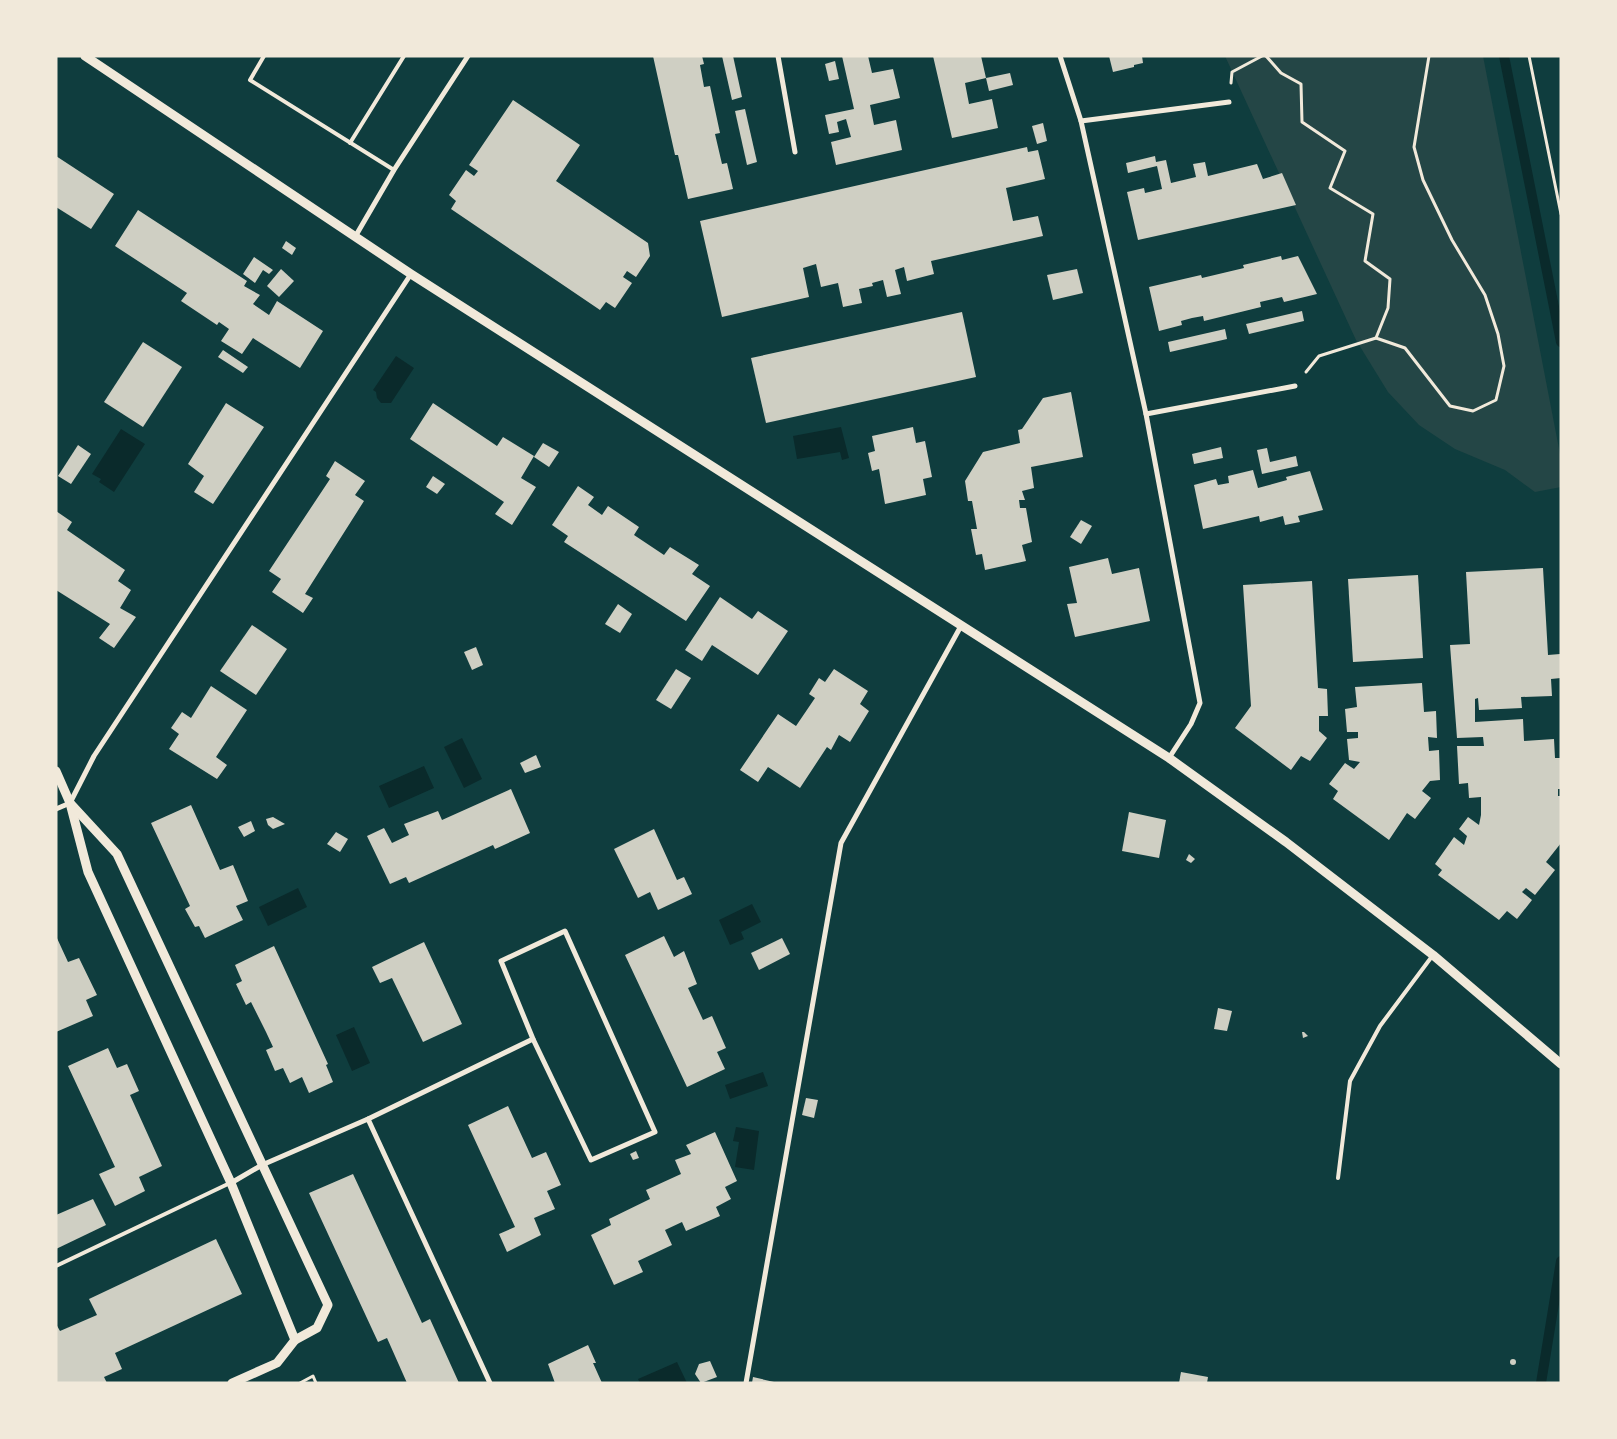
<svg xmlns="http://www.w3.org/2000/svg" width="1617" height="1439" viewBox="0 0 1617 1439" font-family="'IBM Plex Sans',sans-serif">
<style>
.green{fill:#244646}
.water{fill:#0a2a2b}
.lines{fill:none;stroke-linecap:round;stroke-linejoin:round}
.stream{stroke:#0a2a2b;stroke-width:10}
.building{fill:#cfcfc3}
.path{stroke:#f1e9da;stroke-width:3}
.service{stroke:#f1e9da;stroke-width:4}
.minor{stroke:#f1e9da;stroke-width:5}
.tertiary{stroke:#f1e9da;stroke-width:9}
</style>
<rect width="100%" height="100%" fill="#0f3d3e"/>
<path class="green" d="M1225 56H1483L1561 459V487L1535 492 1505 470 1455 449 1419 425 1388 392 1356 340Z"/>
<g class="water">
<path d="M396 356 414 368 391 403H381L377 398 376 392 373 390Z"/>
<path d="M841 427 849 458 842 460 840 452 797 459 793 436Z"/>
<path d="M121 429 145 444 114 492 99 482 101 479 92 474Z"/>
<path d="M462 738 482 779 464 788 444 747Z"/>
<path d="M424 766 434 788 389 808 379 786Z"/>
<path d="M298 888 307 907 268 926 259 907Z"/>
<path d="M752 904 761 922 741 932 744 939 730 945 719 920Z"/>
<path d="M354 1027 370 1063 352 1071 336 1035Z"/>
<path d="M763 1072 768 1086 730 1099 725 1085Z"/>
<path d="M736 1127 759 1131 754 1170 735 1167 739 1142 733 1141Z"/>
<path d="M677 1362 687 1383H640L638 1379Z"/>
</g>
<g class="lines">
<g class="stream">
<path d="M1504 56 1561 342"/>
<path d="M1541 1383 1561 1261"/>
</g>
</g>
<g class="building">
<path d="M653 56H702L704 64 700 65 704 87 710 86 720 133 715 134 722 164 727 163 733 189 688 199 678 155H675Z"/>
<path d="M722 56H733L742 97 732 100Z"/>
<path d="M842 56H868L872 73 893 69 900 98 870 105 874 125 896 120 902 150 836 165 831 142 851 137 846 119 837 122 839 132 829 134 825 115 854 109Z"/>
<path d="M933 56H981L986 78 965 83 969 104 992 99 998 128 952 138Z"/>
<path d="M1109 56H1142L1143 63 1134 65V67L1113 72Z"/>
<path d="M835 61 839 79 829 81 825 64Z"/>
<path d="M1010 73 1013 85 989 91 986 78Z"/>
<path d="M513 100 580 145 556 181 648 243 650 256 636 277 627 271 623 277 632 283 615 308 606 302 600 310 451 209 456 201 449 195 466 170 474 176 478 171 469 165Z"/>
<path d="M745 109 757 162 747 165 735 111Z"/>
<path d="M1043 123 1047 141 1037 144 1032 126Z"/>
<path d="M1027 147 1028 152 1038 150 1045 179 1006 188 1013 221 1038 216 1043 236 931 261 934 274 907 281 904 267 895 270 901 294 887 297 883 280 872 283 873 286 859 289 862 303 843 307 838 283 821 287 816 264 803 268 809 297 722 317 700 221Z"/>
<path d="M56 156 114 194 91 229 56 207Z"/>
<path d="M1155 156 1156 162 1166 160 1171 183 1196 177 1193 164 1205 162 1208 176 1257 164 1263 179 1282 173 1296 205 1138 240 1127 192 1144 188 1145 193 1162 189 1157 166 1128 173 1126 163Z"/>
<path d="M138 210 247 281 244 286 260 295 253 304 269 315 277 301 323 331 300 368 253 338 242 354 221 341 229 329 219 322 217 325 181 301 187 293 115 246Z"/>
<path d="M286 241 296 248 292 255 282 248Z"/>
<path d="M1281 256 1282 260 1298 256 1317 294 1284 302 1282 297 1260 302 1261 307 1204 321 1203 316 1192 318 1181 321 1182 325 1159 331 1149 287 1201 275 1202 278 1244 268 1243 265Z"/>
<path d="M254 257 273 270 269 274 263 270 255 283 243 274Z"/>
<path d="M281 269 294 281 279 297 267 286Z"/>
<path d="M1077 269 1083 293 1053 300 1047 275Z"/>
<path d="M1302 311 1304 321 1249 334 1246 324Z"/>
<path d="M962 312 976 377 766 423 751 358Z"/>
<path d="M1225 329 1227 339 1170 352 1168 342Z"/>
<path d="M143 342 182 367 143 427 104 402Z"/>
<path d="M223 350 248 367 243 373 218 357Z"/>
<path d="M1071 392 1083 457 1031 467 1034 488 1022 491 1025 500H1019L1020 508H1026L1032 542 1022 545 1026 561 985 570 982 554 976 555 971 529H977L972 501H968L965 481 983 452 1020 443 1018 430 1022 429 1043 398Z"/>
<path d="M226 403 264 427 213 504 194 492 204 476 188 464Z"/>
<path d="M433 403 497 446 503 437 534 456 521 478 536 487 512 525 495 514 504 502 410 439Z"/>
<path d="M913 427 916 443 925 441 932 477 923 479 926 495 885 504 879 469 872 471 868 453 875 451 872 436Z"/>
<path d="M543 443 559 452 549 467 534 457Z"/>
<path d="M78 445 91 454 71 484 58 476Z"/>
<path d="M1221 447 1223 458 1194 464 1192 454Z"/>
<path d="M1267 448 1270 462 1296 456 1298 466 1262 474 1257 450Z"/>
<path d="M335 461 365 481 355 495 364 501 305 594 313 598 303 613 272 592 281 579 269 571 330 479 326 476Z"/>
<path d="M1253 470 1258 488 1287 480 1286 477 1310 471 1323 510 1298 516 1300 522 1285 525 1283 516 1260 522 1259 516 1203 529 1194 485 1216 479 1218 485 1229 483 1228 476Z"/>
<path d="M433 476 445 484 437 494 426 487Z"/>
<path d="M578 486 594 497 588 505 602 515 608 506 639 527 634 535 664 555 670 547 699 565 692 574 710 586 686 621 564 542 568 536 552 525Z"/>
<path d="M56 511 72 522 67 530 125 570 118 581 131 590 120 608 136 617 114 648 99 638 110 624 56 590Z"/>
<path d="M1081 520 1092 526 1081 544 1070 537Z"/>
<path d="M1108 558 1112 574 1139 568 1150 621 1075 637 1067 604 1077 603 1069 567Z"/>
<path d="M1543 568 1548 655 1560 654 1561 678 1551 679 1552 696 1521 697 1522 708 1479 710 1478 698 1475 699V722L1523 719 1524 741 1554 739 1555 758H1561V789H1558V796H1561V843L1546 862 1555 870 1535 895 1526 888 1522 892 1532 900 1517 919 1507 911 1499 920 1438 875 1442 870 1435 864 1454 837 1464 845 1467 836 1459 829 1468 817 1479 825 1481 815V797L1469 798 1468 783 1459 784 1457 746H1484L1483 737 1457 738 1450 645 1470 644 1466 572Z"/>
<path d="M1418 575 1423 658 1353 662 1348 579Z"/>
<path d="M1312 581 1318 688 1327 689 1328 716H1319V731L1327 738 1310 761 1301 756 1291 770 1235 728 1251 706 1243 585Z"/>
<path d="M720 597 752 619 758 611 788 631 758 675 712 645 702 661 685 650Z"/>
<path d="M618 604 632 614 620 633 605 624Z"/>
<path d="M252 625 287 649 256 695 220 671Z"/>
<path d="M476 647 483 665 472 670 464 652Z"/>
<path d="M676 669 691 678 671 709 656 700Z"/>
<path d="M834 669 868 691 860 704 869 711 850 742 839 735 831 750 827 747 800 788 768 767 758 782 740 770 778 714 796 726 815 698 809 694 819 678 825 682Z"/>
<path d="M1422 683 1424 712 1436 711 1437 738 1428 737 1429 751 1439 750 1440 780 1430 781 1422 791 1431 798 1415 819 1407 813 1389 840 1333 799 1338 791 1329 784 1345 763 1354 769 1360 762 1349 760 1347 739 1358 738V732H1347L1345 709 1357 707 1355 687Z"/>
<path d="M211 686 247 710 216 757 227 765 217 779 169 749 179 734 171 728 182 712 191 718Z"/>
<path d="M536 755 541 767 525 773 520 763Z"/>
<path d="M511 789 530 833 495 849 493 845 409 883 406 877 390 884 367 836 384 828 392 843 409 835 404 824 438 811 442 820Z"/>
<path d="M191 805 220 870 233 865 248 901 236 906 243 920 205 938 199 926 195 927 185 909 190 906 151 823Z"/>
<path d="M1129 812 1166 820 1159 858 1122 851Z"/>
<path d="M273 817 285 824 273 829 268 825 266 819Z"/>
<path d="M251 821 255 831 244 837 238 827Z"/>
<path d="M654 829 677 880 684 877 692 894 658 910 650 892 638 898 614 849Z"/>
<path d="M336 832 348 839 340 852 327 844Z"/>
<path d="M1189 854 1195 859 1191 863 1186 860Z"/>
<path d="M56 936 68 962 79 958 97 995 86 1000 93 1016 56 1032Z"/>
<path d="M664 936 674 957 684 951 697 984 688 988 703 1020 712 1016 726 1048 717 1052 725 1069 687 1087 625 955Z"/>
<path d="M782 938 790 954 759 970 751 953Z"/>
<path d="M424 942 462 1024 423 1042 392 978 380 983 372 967Z"/>
<path d="M274 946 328 1064 326 1065 333 1082 309 1093 302 1077 290 1083 283 1068 275 1071 266 1050 273 1047 266 1032 251 1002 246 1005 236 984 242 981 235 965Z"/>
<path d="M1218 1008 1232 1011 1227 1031 1214 1029Z"/>
<path d="M1302 1032H1304L1308 1036 1303 1038Z"/>
<path d="M108 1048 117 1068 127 1064 139 1091 130 1095 162 1166 139 1177 145 1191 115 1206 99 1174 115 1167 68 1066Z"/>
<path d="M806 1098 818 1100 814 1118 802 1115Z"/>
<path d="M508 1106 532 1158 546 1152 561 1185 547 1191 555 1209 534 1218 541 1235 507 1252 499 1234 515 1227 468 1125Z"/>
<path d="M715 1132 737 1181 725 1187 731 1199 716 1207 720 1216 686 1231 682 1222 665 1230 672 1245 638 1261 643 1272 614 1285 591 1235 611 1225 609 1219 650 1199 646 1190 681 1174 675 1160 691 1154 686 1145Z"/>
<path d="M636 1151 639 1158 633 1160 630 1154Z"/>
<path d="M353 1174 422 1323 430 1319 459 1383H407L387 1338 378 1342 309 1193Z"/>
<path d="M93 1199 106 1225 56 1249V1215Z"/>
<path d="M216 1239 242 1294 115 1353 122 1369 104 1377 107 1383H56V1324L60 1331 97 1315 89 1299Z"/>
<path d="M588 1345 596 1363H593L602 1383H555L548 1364Z"/>
<circle cx="1513" cy="1362" r="3"/>
<path d="M710 1361 717 1377 701 1383 695 1374 699 1364Z"/>
<path d="M1181 1372 1208 1377 1207 1383H1179Z"/>
<path d="M753 1377 774 1382V1383H752Z"/>
</g>
<g class="lines">
<g class="path">
<path d="M1266 56 1281 73 1301 84 1302 122 1345 151 1330 188 1373 214 1365 261 1390 279 1388 308 1376 338 1405 348 1450 406 1473 411 1496 400 1504 366 1498 334 1485 295 1452 240 1423 180 1414 147 1429 56"/>
<path d="M1529 56 1561 214"/>
<path d="M1231 83 1232 72 1262 56"/>
<path d="M1306 372 1319 356 1376 338"/>
<path d="M300 1383 313 1376 316 1383"/>
</g>
<g class="service">
<path d="M264 56 250 80 394 170"/>
<path d="M350 143 404 56"/>
<path d="M1338 1178 1350 1081 1380 1026 1433 955"/>
<path d="M56 1266 230 1183"/>
</g>
<g class="minor">
<path d="M778 56 795 152"/>
<path d="M1060 56 1081 121 1146 414 1200 703 1191 724 1169 758"/>
<path d="M1081 121 1229 102"/>
<path d="M355 237 394 170 468 56"/>
<path d="M1146 414 1295 386"/>
<path d="M56 809 70 803 94 756 411 274"/>
<path d="M565 931 655 1132 591 1160 533 1039 501 961Z"/>
<path d="M368 1119 490 1383"/>
<path d="M231 1183 262 1165 368 1119 533 1039"/>
<path d="M746 1383 841 843 961 626"/>
</g>
<g class="tertiary">
<path d="M85 56 411 274 1169 758 1286 842 1433 955 1561 1064"/>
<path d="M56 771 70 803 88 872 231 1183 295 1340"/>
<path d="M70 803 117 854 328 1305 317 1328 295 1340 277 1363 232 1383"/>
</g>
</g>
<rect width="1617" height="1439" fill="none" stroke="#f1e9da" stroke-width="115"/>
</svg>
